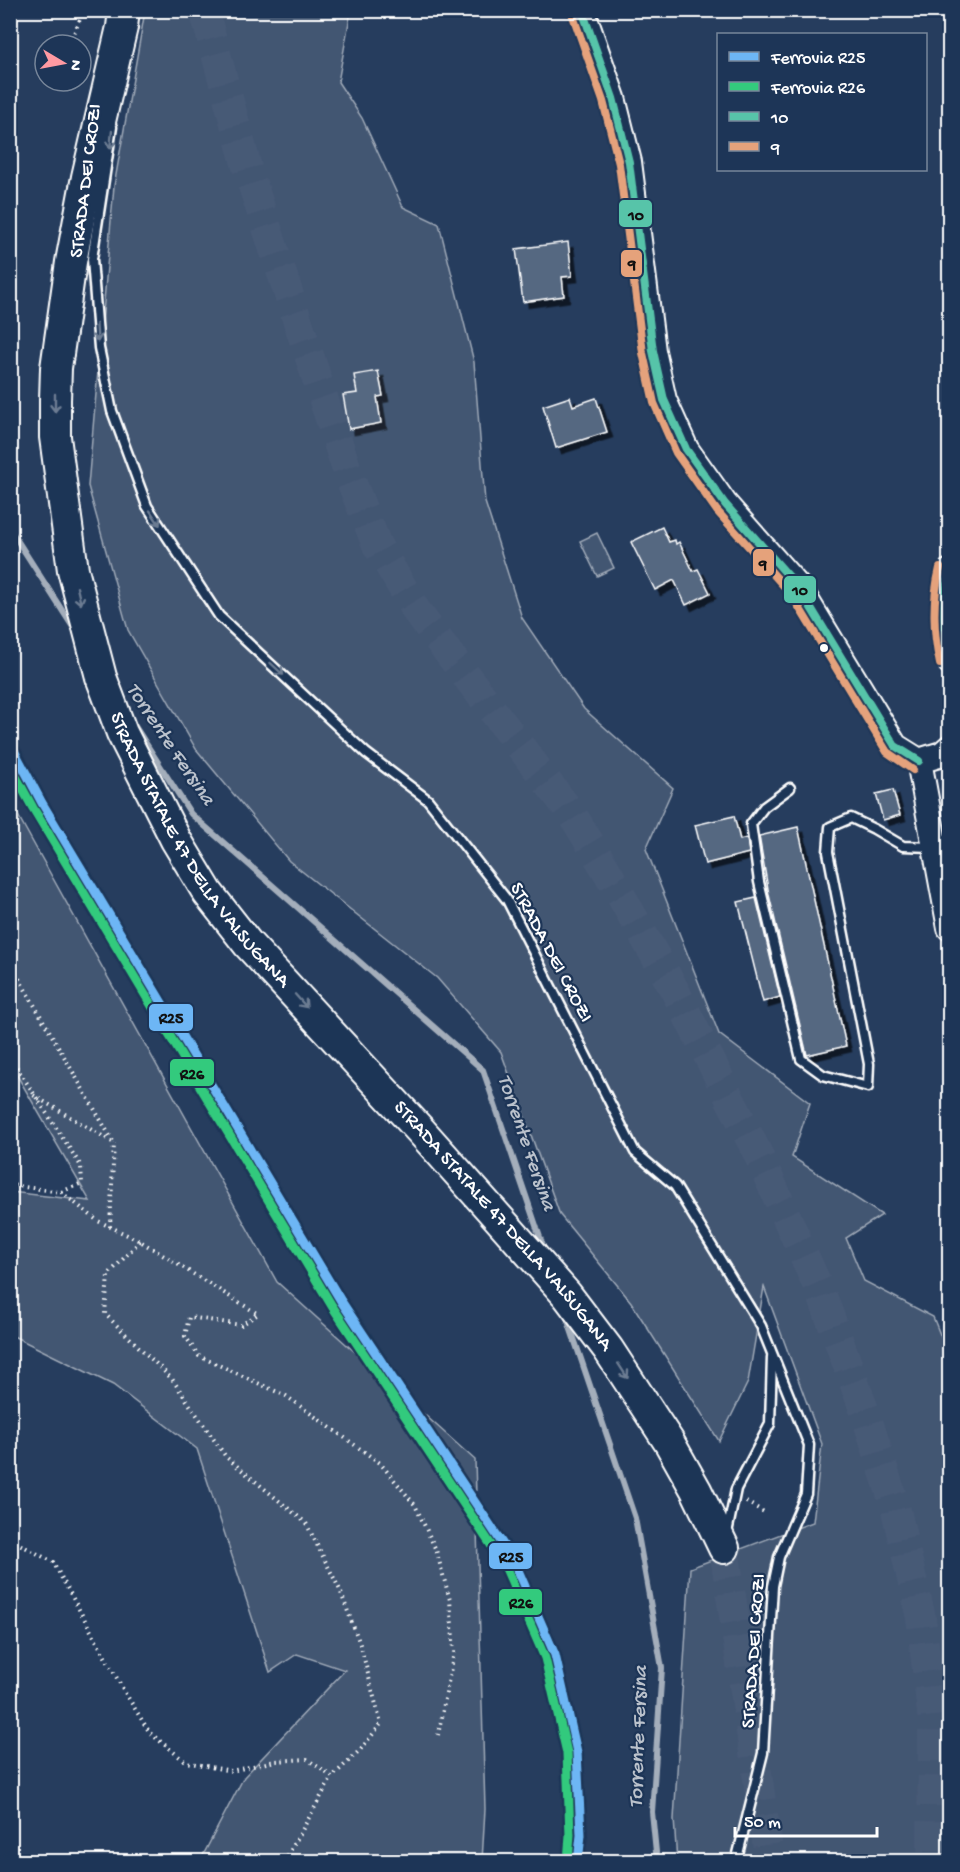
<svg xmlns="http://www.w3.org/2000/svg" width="960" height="1872" viewBox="0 0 960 1872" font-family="'Gochi Hand',sans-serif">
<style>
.green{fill:#425672;stroke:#a0aab8;stroke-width:1.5}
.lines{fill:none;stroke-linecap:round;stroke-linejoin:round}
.stream{stroke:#a4aebb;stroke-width:6}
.building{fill:#556781;stroke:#fff;stroke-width:1.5;filter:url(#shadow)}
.highway-tunnel{stroke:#475a76;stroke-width:30;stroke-dasharray:30 15;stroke-linecap:butt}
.lane-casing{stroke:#fff;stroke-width:13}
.secondary-casing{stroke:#fff;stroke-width:28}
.highway-casing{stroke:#fff;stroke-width:34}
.path{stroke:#fff;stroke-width:4;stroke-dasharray:1.5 4.5;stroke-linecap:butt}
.lane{stroke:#1d3557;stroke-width:8}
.secondary{stroke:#1d3557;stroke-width:24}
.highway{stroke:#1d3557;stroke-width:30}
.bus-1-casing{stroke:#1d3557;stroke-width:12}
.bus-2-casing{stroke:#1d3557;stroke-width:12}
.bus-1{stroke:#57c4a9;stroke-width:8}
.bus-2{stroke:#e5a27b;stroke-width:8}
.rail-1-casing{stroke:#1d3557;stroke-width:14}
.rail-2-casing{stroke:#1d3557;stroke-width:14}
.rail-1{stroke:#6db6f5;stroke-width:9}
.rail-2{stroke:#33ca7d;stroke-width:9}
.oneway{stroke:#6c7c92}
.bus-dot{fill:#fff;stroke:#1d3557;stroke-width:2}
.labels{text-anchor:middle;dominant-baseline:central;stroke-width:4.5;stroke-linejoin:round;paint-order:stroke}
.street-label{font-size:20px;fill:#fff;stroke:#1d3557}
.water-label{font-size:21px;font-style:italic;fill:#bbc2cc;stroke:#1d3557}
.line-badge{stroke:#1d3557;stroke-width:2}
.pale-badge-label{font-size:16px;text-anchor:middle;font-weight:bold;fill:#111}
</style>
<defs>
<filter id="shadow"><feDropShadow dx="5.5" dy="5.5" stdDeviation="0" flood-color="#0009"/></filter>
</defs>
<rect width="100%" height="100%" fill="#263d5e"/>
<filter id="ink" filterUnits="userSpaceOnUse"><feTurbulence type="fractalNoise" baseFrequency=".0167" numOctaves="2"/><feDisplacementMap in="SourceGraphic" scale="12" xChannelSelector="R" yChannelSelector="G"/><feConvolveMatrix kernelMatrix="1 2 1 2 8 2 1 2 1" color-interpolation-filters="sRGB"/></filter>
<g filter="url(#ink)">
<g class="green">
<path d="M145 11H351L338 82 362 118 403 207 439 224 474 362 485 502 522 618 584 709 673 788 646 849 719 1034 810 1103 792 1157 882 1215 846 1238 864 1281 933 1317 949 1357V1861H677L674 1819 690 1568 813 1522 822 1444 764 1287 748 1382 719 1441 631 1302 560 1215 501 1052 437 978 289 861 196 749 128 630 88 486 114 186Z"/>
<path d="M597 533 614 568 597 576 580 541Z"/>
<path d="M10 801 277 1282 475 1460 485 1809 482 1861H200L244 1777 345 1670 297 1654 270 1672 197 1449 113 1385 11 1335V1192L90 1201 11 1065Z"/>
</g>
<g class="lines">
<g class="stream">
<path d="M10 529 76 632"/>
<path d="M131 720 191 814 483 1070 545 1252"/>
<path d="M566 1315 635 1518 662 1668 652 1812 657 1862"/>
</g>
</g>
<g class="building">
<path d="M568 242 572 276 562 277 564 296 523 302 516 249Z"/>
<path d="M378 371 383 396 377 397 381 423 349 429 343 395 357 393 354 375Z"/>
<path d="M570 397 573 406 596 398 607 432 556 448 543 406Z"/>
<path d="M662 527 669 542 675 540 676 544 679 542 693 571 698 569 710 593 686 605 674 580 655 590 631 542Z"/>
<path d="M893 790 900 815 883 820 876 794Z"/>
<path d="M734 816 740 840 747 838 749 853 705 864 695 825Z"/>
<path d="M798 827 846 1046 807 1055 769 895 759 836Z"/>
<path d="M756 898 780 997 763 1002 738 902Z"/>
</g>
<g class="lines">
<g class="highway-tunnel">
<path d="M204 10 248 171 349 476 377 545 417 612 572 814 608 873 674 989 756 1150 821 1293 865 1412 895 1506 921 1618 933 1722 932 1862"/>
<path d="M724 1548 770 1862"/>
</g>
<g class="lane-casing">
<g id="lane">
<path d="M112 127 92 259 99 348 112 411 147 506 219 616 366 753 428 800 507 900 635 1152 675 1186 761 1326 809 1445 806 1494 779 1557 773 1586 763 1753 736 1862"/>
<path d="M790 788 764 807 751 824 759 882 801 1059 823 1075 868 1087 869 1064 828 852 830 827 851 818 874 829 903 846 931 847"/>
<path d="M727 1533 736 1489 770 1424 772 1357"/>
</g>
</g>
<g class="secondary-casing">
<g id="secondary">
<path d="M582 10 613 98 629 162 653 351 664 400 686 449 725 504 799 588 895 746 919 761"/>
<path d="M950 571C941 601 943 631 950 662"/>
<path d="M919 761 950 928"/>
<path d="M919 761 942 754 950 747"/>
</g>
</g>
<g class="highway-casing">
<g id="highway">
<path id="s1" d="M124 10 122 27 87 177 71 262 56 368 55 400V437L73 570 101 677 122 733 176 840 208 893 248 944 421 1131 567 1295 608 1349 669 1442 696 1490 724 1548"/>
</g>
</g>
<g class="path">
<path d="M95 12V10"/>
<path d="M72 38 84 10"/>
<path d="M10 963 114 1143 33 1095"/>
<path d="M10 1057 81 1166 82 1183 61 1192 10 1185"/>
<path d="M61 1192 98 1221 140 1241 258 1314 241 1325 189 1317 185 1336 199 1356 286 1396 380 1463 415 1505 436 1550 450 1600 454 1652 438 1735"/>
<path d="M110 1227 114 1143"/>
<path d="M140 1241 108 1275 105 1314 172 1379 226 1457 306 1523 340 1590 361 1647 381 1724 360 1750 332 1777"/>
<path d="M746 1502 766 1513"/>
<path d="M10 1539 53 1562 124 1691 150 1733 186 1762 231 1771 275 1761 307 1759 332 1777 284 1862"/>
</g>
<use href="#lane" class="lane"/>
<use href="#secondary" class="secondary"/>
<use href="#highway" class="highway"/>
<g class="bus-1-casing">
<g id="bus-1">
<path d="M582 10 613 98 629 162 653 351 664 400 686 449 725 504 799 588 895 746 919 761"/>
<path d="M950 573C942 602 944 630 950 660"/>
</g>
</g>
<g class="bus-2-casing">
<g id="bus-2">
<path d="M572 13 603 101 619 164 643 353 654 403 676 453 717 511 791 594 887 752 913 770"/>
<path d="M940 664C933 632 932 601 940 568"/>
</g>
</g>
<use href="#bus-1" class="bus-1"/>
<use href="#bus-2" class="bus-2"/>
<g class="rail-1-casing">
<path id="rail-1" d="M10 743 42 803 341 1301 514 1561 555 1655 577 1752 581 1835 578 1862"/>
</g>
<g class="rail-2-casing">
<path id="rail-2" d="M10 766 33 808 332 1306 505 1566 545 1658 567 1753 570 1835 568 1861"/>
</g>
<use href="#rail-1" class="rail-1"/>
<use href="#rail-2" class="rail-2"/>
</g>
<defs><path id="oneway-shaft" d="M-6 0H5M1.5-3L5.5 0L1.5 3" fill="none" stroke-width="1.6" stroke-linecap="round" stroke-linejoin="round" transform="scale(1.5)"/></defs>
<g class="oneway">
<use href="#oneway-shaft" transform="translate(111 140) rotate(96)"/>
<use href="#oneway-shaft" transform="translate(97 333) rotate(86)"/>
<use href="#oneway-shaft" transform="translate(55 403) rotate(90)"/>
<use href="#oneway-shaft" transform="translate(155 518) rotate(56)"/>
<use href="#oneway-shaft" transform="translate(79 596) rotate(77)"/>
<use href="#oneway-shaft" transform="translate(277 669) rotate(43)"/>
<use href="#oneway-shaft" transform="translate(301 1001) rotate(48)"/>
<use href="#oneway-shaft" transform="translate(623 1371) rotate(57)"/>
</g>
</g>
<circle class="bus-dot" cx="824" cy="648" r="5"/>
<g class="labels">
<g class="street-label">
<text transform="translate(87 181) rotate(-83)">STRADA DEI CROZI</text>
<text stroke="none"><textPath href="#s1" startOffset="879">STRADA STATALE 47 DELLA VALSUGANA</textPath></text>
<text transform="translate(550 953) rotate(62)">STRADA DEI CROZI</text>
<text stroke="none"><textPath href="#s1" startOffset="1365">STRADA STATALE 47 DELLA VALSUGANA</textPath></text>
<text transform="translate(755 1651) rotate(-86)">STRADA DEI CROZI</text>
</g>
<g class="water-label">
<text transform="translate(169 745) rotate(56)">Torrente Fersina</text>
<text transform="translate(525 1143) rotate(71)">Torrente Fersina</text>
<text transform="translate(640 1737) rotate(-88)">Torrente Fersina</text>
</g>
</g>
<g class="line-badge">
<rect x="618" y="199" width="35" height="29" rx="6" fill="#57c4a9"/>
<rect x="620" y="249" width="23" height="29" rx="6" fill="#e5a27b"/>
<rect x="752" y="548" width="23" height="29" rx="6" fill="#e5a27b"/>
<rect x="783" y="575" width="34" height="29" rx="6" fill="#57c4a9"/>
<rect x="148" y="1003" width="46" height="29" rx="6" fill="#6db6f5"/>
<rect x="169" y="1058" width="46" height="29" rx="6" fill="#33ca7d"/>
<rect x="488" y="1542" width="45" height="28" rx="6" fill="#6db6f5"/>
<rect x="498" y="1588" width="45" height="28" rx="6" fill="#33ca7d"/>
</g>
<g class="pale-badge-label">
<text x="636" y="220">10</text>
<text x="632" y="269">9</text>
<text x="763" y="569">9</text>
<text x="800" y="595">10</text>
<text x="171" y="1023">R25</text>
<text x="192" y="1079">R26</text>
<text x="511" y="1562">R25</text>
<text x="521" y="1608">R26</text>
</g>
<rect width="960" height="1872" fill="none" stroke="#1d3557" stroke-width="36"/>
<rect x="18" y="18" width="924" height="1836" fill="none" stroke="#fff" stroke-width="2" filter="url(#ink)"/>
<rect x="717" y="33" width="210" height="138" fill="#1d3557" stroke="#77869a" stroke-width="1.5"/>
<rect x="729" y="52" width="30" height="9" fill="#6db6f5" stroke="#77869a" stroke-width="1.5"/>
<text x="771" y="63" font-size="18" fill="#ffffff">Ferrovia R25</text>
<rect x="729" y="82" width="30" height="9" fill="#33ca7d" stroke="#77869a" stroke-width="1.5"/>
<text x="771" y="93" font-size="18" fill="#ffffff">Ferrovia R26</text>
<rect x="729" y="112" width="30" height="9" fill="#57c4a9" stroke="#77869a" stroke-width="1.5"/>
<text x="771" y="123" font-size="18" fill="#ffffff">10</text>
<rect x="729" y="142" width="30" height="9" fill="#e5a27b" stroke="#77869a" stroke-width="1.5"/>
<text x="771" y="153" font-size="18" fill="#ffffff">9</text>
<g transform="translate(63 63) rotate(100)"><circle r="28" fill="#1d3557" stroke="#77869a" stroke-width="1.5"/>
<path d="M0-4.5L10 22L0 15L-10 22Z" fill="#ff9aa2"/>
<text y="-9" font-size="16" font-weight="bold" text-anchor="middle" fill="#ffffff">N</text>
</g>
<path d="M735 1827v9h142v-9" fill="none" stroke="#ffffff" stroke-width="3"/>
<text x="744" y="1827" font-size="18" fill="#ffffff" stroke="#1d3557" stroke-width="4.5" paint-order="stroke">50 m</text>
</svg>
